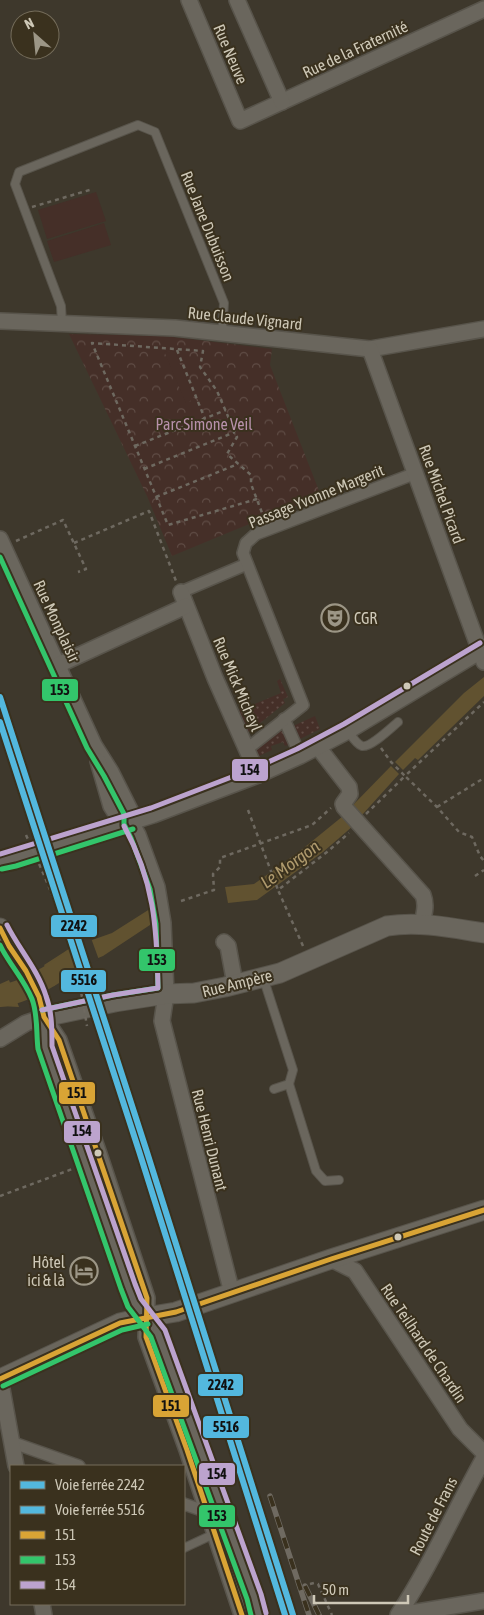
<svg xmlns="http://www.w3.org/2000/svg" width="484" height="1615" viewBox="0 0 484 1615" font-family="'Asap Condensed',sans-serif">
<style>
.grass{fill:url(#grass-dots)}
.forest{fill:url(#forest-crowns)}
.garden{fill:#452f28}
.water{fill:#615230}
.pier{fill:#3e382c}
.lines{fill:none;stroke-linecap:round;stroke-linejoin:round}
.river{stroke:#615230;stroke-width:22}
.service-casing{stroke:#58544b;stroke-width:10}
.pedestrian-casing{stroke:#58544b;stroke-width:14}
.minor-casing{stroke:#58544b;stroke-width:18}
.tertiary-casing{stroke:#58544b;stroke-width:21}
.path{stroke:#6e6960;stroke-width:2.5;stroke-dasharray:4 4;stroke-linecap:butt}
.service{stroke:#6a665d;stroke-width:8}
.pedestrian{stroke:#6a665d;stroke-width:11}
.minor{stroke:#6a665d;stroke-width:15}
.tertiary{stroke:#6a665d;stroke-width:19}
.rail-casing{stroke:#6f6a61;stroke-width:5.5}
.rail{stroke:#3a311e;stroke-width:4;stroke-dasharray:11;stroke-linecap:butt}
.path-bridge{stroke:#6e6960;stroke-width:2.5;stroke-dasharray:4 4;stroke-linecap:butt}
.bus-1-casing{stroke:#3a311e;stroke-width:9}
.bus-2-casing{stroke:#3a311e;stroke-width:9}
.bus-3-casing{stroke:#3a311e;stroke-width:9}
.bus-1{stroke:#d9a435;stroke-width:5}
.bus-2{stroke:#33c56b;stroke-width:5}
.bus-3{stroke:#bca3ce;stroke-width:5}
.rail-1-casing{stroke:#3a311e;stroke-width:10}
.rail-2-casing{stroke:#3a311e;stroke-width:10}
.rail-1{stroke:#53b8de;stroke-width:6}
.rail-2{stroke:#53b8de;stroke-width:6}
.bus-dot{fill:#cec8b7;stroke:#3a311e;stroke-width:2}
.labels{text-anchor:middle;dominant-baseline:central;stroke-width:4;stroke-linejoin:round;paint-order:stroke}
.street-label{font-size:16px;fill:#cec8b7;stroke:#3a311e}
.park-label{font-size:16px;fill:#b891ab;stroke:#3a311e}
.poi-label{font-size:16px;fill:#cec8b7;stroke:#3a311e;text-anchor:start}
.water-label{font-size:18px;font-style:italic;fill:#af9a6d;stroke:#3a311e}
.line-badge{stroke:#3a311e;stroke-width:2}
.pale-badge-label{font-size:14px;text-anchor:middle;font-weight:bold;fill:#111}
</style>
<defs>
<pattern id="grass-dots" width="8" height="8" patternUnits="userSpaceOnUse" patternTransform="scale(1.25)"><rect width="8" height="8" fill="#452f28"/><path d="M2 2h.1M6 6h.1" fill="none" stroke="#5f4c45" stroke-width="1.8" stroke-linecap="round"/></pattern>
<pattern id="forest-crowns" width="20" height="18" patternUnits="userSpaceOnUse" patternTransform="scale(1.25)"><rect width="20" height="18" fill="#452f28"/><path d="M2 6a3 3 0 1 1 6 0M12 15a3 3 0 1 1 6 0" fill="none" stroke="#5f4c45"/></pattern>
</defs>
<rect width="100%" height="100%" fill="#3e382c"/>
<g class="grass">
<path d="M280 679 288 697 283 699 285 703 244 736 235 714 238 711 281 693 277 681Z"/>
<path d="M315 716 320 729 298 740 293 726Z"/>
<path d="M283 729 290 744 285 746 283 742 271 746 272 750 259 756 256 749 279 731Z"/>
</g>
<path class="forest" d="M69 334 164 336 272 349 270 365 321 496 237 529 172 556 147 496Z"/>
<g class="garden">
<path d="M96 192 106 221 47 239 38 210Z"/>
<path d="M104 223 111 245 54 262 47 241Z"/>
<path d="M164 351 175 352 194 399 186 403Z"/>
</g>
<g class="water">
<path d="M484 677V696L418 760 415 758 403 770 395 762 464 693Z"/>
<path d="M391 766 399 774 362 815 352 806Z"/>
<path d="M343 816 353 826 323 852 257 900 228 903 225 887 254 884 300 851Z"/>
<path d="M153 907 156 921 103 956 70 970 54 986 44 965 72 947 112 933Z"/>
<path d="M9 980 19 1007 0 1006V984Z"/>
</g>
<path class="pier" d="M91 938 99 960 81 967 77 956 80 968 74 971 68 946Z"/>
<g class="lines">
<path class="river" d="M0 996C22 994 57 973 74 959"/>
<g class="service-casing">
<g id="service">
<path d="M62 323 61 306 15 184 19 172 138 125 155 132 224 303 222 334"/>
<path d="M348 731C351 735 356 744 362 746 370 748 391 728 398 722"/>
<path d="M263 977 293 1070 289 1084 274 1089"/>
<path d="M289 1084 316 1171 325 1181 339 1180"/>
<path d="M184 1548 214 1534"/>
</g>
</g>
<g class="pedestrian-casing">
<g id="pedestrian">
<path d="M181 592 247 564"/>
<path d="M284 719 296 746"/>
<path d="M247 749 303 705 243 553 246 543 256 534 416 473"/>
<path d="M11 1442 79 1466"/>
<path d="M184 1504 207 1512"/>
</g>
</g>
<g class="minor-casing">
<g id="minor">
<path d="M189 0 240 121 484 9"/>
<path d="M237 0 282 102"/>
<path d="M0 321 175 328 370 349 484 329"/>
<path d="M370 349 484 662"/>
<path d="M0 539 94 745 111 772 131 812V822L138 835 157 887 163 923 166 994 162 1021 232 1293"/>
<path d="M181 592 215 678 258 775"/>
<path d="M58 665 186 606"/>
<path d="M318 747 349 787 350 794 343 804 344 807 423 895C427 905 424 914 422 924"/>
<path d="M98 761 111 806 118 817 131 822"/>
<path d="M0 862 14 859 153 815 258 775 300 756 348 731 484 649"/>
<path d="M224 942 228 946 235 984"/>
<path d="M44 1017 45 1047 128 1287 134 1303 158 1333 198 1441 233 1542 254 1597 259 1615"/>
<path d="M45 1019 59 1040 99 1154 147 1298 146 1337 187 1450 242 1615"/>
<path d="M0 1039 26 1023 44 1017"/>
<path d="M331 1259 355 1271 460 1429 484 1453"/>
<path d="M0 1378 16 1466"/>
<path d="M42 1604 44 1615"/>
<path d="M398 1615C431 1565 455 1510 484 1458"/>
<path d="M399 1615 484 1601"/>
</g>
</g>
<g class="tertiary-casing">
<g id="tertiary">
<path d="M0 928C6 942 13 950 21 962 32 979 39 998 44 1017L115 1002 166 994 194 993 225 987 280 973 387 926C420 921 452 928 484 933"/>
<path d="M0 1379 120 1323 146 1317 176 1312 331 1259 484 1210"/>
</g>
</g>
<g class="path">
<path d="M32 207 93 189"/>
<path d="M177 350 205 419"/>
<path d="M135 446 226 410"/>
<path d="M144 469 235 432"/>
<path d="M156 497 238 464"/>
<path d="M257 499 168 525 92 343 203 351 200 367 217 391 237 437 227 454 251 475V484L264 518"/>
<path d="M16 541 63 520 86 569 78 572"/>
<path d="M74 543 149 511 176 581"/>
<path d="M381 748 391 762 405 776 484 702"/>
<path d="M437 807 484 778"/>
<path d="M248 810 278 890"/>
<path d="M366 814 405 776 437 807 459 832 472 837 480 856 484 861"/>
<path d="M475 876 484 870"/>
<path d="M181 901 214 890 213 874 220 867V858L312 825 331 808"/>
<path d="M303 946 278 890 327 852 349 833"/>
<path d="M0 1196 75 1168"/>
<path d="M310 1584 314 1583 318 1584 332 1615"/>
<path d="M280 1593 279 1598 284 1615"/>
</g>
<use href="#service" class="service"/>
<use href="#pedestrian" class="pedestrian"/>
<use href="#minor" class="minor"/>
<use href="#tertiary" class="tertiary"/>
<g class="rail-casing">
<g id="rail">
<path d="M270 1496 309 1615"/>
<path d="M305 1586 319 1615"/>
</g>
</g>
<use href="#rail" class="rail"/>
<path class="path-bridge" d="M26 835C42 870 58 906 70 943 78 970 82 998 87 1026"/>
<g class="bus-1-casing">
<g id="bus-1">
<path d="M0 928 9 946 26 971 39 997 44 1017 59 1040 147 1298 146 1337 187 1450 242 1615"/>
<path d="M0 1379 120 1323 176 1312 331 1259 484 1210"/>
</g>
</g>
<g class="bus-2-casing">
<g id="bus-2">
<path d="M0 557 87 748 104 776 124 814V824L131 838 150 889 156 924 158 988 113 995 42 1010"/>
<path d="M2 869 16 866 133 829"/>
<path d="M0 945C9 964 24 979 32 999 38 1015 36 1032 38 1049L121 1289 128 1307 151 1337 247 1599 251 1615"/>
<path d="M3 1386 122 1330 148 1324"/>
</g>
</g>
<g class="bus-3-casing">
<g id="bus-3">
<path d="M0 854 151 808 255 768 297 749 344 724 480 643"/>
<path d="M7 925C19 949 38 970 46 996 52 1012 52 1029 52 1046L135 1284 141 1299 165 1330 261 1594 266 1613"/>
<path d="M42 1010 113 995 158 988C157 927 154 881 124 826"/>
</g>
</g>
<use href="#bus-1" class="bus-1"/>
<use href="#bus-2" class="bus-2"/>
<use href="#bus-3" class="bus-3"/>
<g class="rail-1-casing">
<path id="rail-1" d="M0 697 146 1149 293 1615"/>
</g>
<g class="rail-2-casing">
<path id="rail-2" d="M0 722 139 1151 285 1615"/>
</g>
<use href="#rail-1" class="rail-1"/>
<use href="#rail-2" class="rail-2"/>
</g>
<defs>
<g id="theatre-ring" transform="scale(1.4375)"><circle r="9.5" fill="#3a311e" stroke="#9c9686" stroke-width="1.5"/><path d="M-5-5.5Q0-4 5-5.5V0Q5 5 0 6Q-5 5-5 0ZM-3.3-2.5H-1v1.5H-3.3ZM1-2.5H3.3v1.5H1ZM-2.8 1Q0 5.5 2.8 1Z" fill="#9c9686"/></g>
<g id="hotel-ring" transform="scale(1.4375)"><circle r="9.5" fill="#3a311e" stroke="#9c9686" stroke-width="1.5"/><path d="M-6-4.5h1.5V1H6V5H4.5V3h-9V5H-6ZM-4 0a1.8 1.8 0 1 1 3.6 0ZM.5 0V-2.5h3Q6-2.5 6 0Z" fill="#9c9686"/></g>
</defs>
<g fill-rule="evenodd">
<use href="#theatre-ring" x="335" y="618"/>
<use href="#hotel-ring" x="84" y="1271"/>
</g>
<g class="bus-dot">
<circle cx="407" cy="686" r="4.5"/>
<circle cx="98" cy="1153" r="4.5"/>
<circle cx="398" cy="1237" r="4.5"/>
</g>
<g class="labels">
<g class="street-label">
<text transform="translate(355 49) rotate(-25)">Rue de la Fraternité</text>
<text transform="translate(231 54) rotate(67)">Rue Neuve</text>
<text transform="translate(208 226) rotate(68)">Rue Jane Dubuisson</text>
<text transform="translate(245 318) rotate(6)">Rue Claude Vignard</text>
<text transform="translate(442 494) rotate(70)">Rue Michel Picard</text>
<text transform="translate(316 496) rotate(-22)">Passage Yvonne Margerit</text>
<text transform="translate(57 621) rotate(65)">Rue Monplaisir</text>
<text transform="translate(238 684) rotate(67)">Rue Mick Micheyl</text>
<text transform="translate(237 983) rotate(-14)">Rue Ampère</text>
<text transform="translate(210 1140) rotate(76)">Rue Henri Dunant</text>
<text transform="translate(424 1343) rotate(56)">Rue Teilhard de Chardin</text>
<text transform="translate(433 1516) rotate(-63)">Route de Frans</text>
</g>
<g class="park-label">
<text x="204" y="424">Parc Simone Veil</text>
</g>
<g class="poi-label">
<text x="354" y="618">CGR</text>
<text x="65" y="1262" text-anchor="end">Hôtel<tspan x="65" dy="18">ici &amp; là</tspan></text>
</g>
<g class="water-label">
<text transform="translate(290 864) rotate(-36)">Le Morgon</text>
</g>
</g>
<g class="line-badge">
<rect x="41" y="678" width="38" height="24" rx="5" fill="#33c56b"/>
<rect x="231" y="758" width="38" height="24" rx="5" fill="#bca3ce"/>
<rect x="50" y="914" width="48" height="24" rx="5" fill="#53b8de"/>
<rect x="138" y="948" width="38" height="24" rx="5" fill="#33c56b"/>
<rect x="60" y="969" width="47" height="24" rx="5" fill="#53b8de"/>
<rect x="58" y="1081" width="38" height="24" rx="5" fill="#d9a435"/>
<rect x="63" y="1120" width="38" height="24" rx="5" fill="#bca3ce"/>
<rect x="197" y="1373" width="47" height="24" rx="5" fill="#53b8de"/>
<rect x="152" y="1394" width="38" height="24" rx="5" fill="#d9a435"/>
<rect x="202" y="1415" width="48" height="24" rx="5" fill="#53b8de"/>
<rect x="198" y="1462" width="38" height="24" rx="5" fill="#bca3ce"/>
<rect x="198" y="1504" width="38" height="24" rx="5" fill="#33c56b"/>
</g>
<g class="pale-badge-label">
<text x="60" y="695">153</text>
<text x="250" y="775">154</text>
<text x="74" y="931">2242</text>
<text x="157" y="965">153</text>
<text x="84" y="985">5516</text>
<text x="77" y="1098">151</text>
<text x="82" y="1136">154</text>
<text x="221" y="1390">2242</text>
<text x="171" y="1411">151</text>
<text x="226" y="1432">5516</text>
<text x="217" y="1479">154</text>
<text x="217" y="1521">153</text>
</g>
<rect x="10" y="1465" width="175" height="140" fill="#3a311e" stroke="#756d5b"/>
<rect x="20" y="1481" width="25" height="8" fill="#53b8de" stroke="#756d5b"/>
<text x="55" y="1490" font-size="15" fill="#cec8b7">Voie ferrée 2242</text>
<rect x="20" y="1506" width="25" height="8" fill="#53b8de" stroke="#756d5b"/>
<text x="55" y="1515" font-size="15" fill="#cec8b7">Voie ferrée 5516</text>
<rect x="20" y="1531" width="25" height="8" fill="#d9a435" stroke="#756d5b"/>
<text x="55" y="1540" font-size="15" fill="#cec8b7">151</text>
<rect x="20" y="1556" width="25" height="8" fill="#33c56b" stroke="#756d5b"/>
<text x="55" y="1565" font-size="15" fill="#cec8b7">153</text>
<rect x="20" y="1581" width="25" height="8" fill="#bca3ce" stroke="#756d5b"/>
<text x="55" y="1590" font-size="15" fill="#cec8b7">154</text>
<g transform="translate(35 35) rotate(333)"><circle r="24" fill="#3a311e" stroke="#756d5b"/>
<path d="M0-4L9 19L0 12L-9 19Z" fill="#9c9686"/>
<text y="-8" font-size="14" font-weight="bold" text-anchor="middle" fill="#cec8b7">N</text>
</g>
<path d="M314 1595v8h94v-8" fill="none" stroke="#cec8b7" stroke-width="2.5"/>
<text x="322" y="1595" font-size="15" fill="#cec8b7" stroke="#3a311e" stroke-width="4" paint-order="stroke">50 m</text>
</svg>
